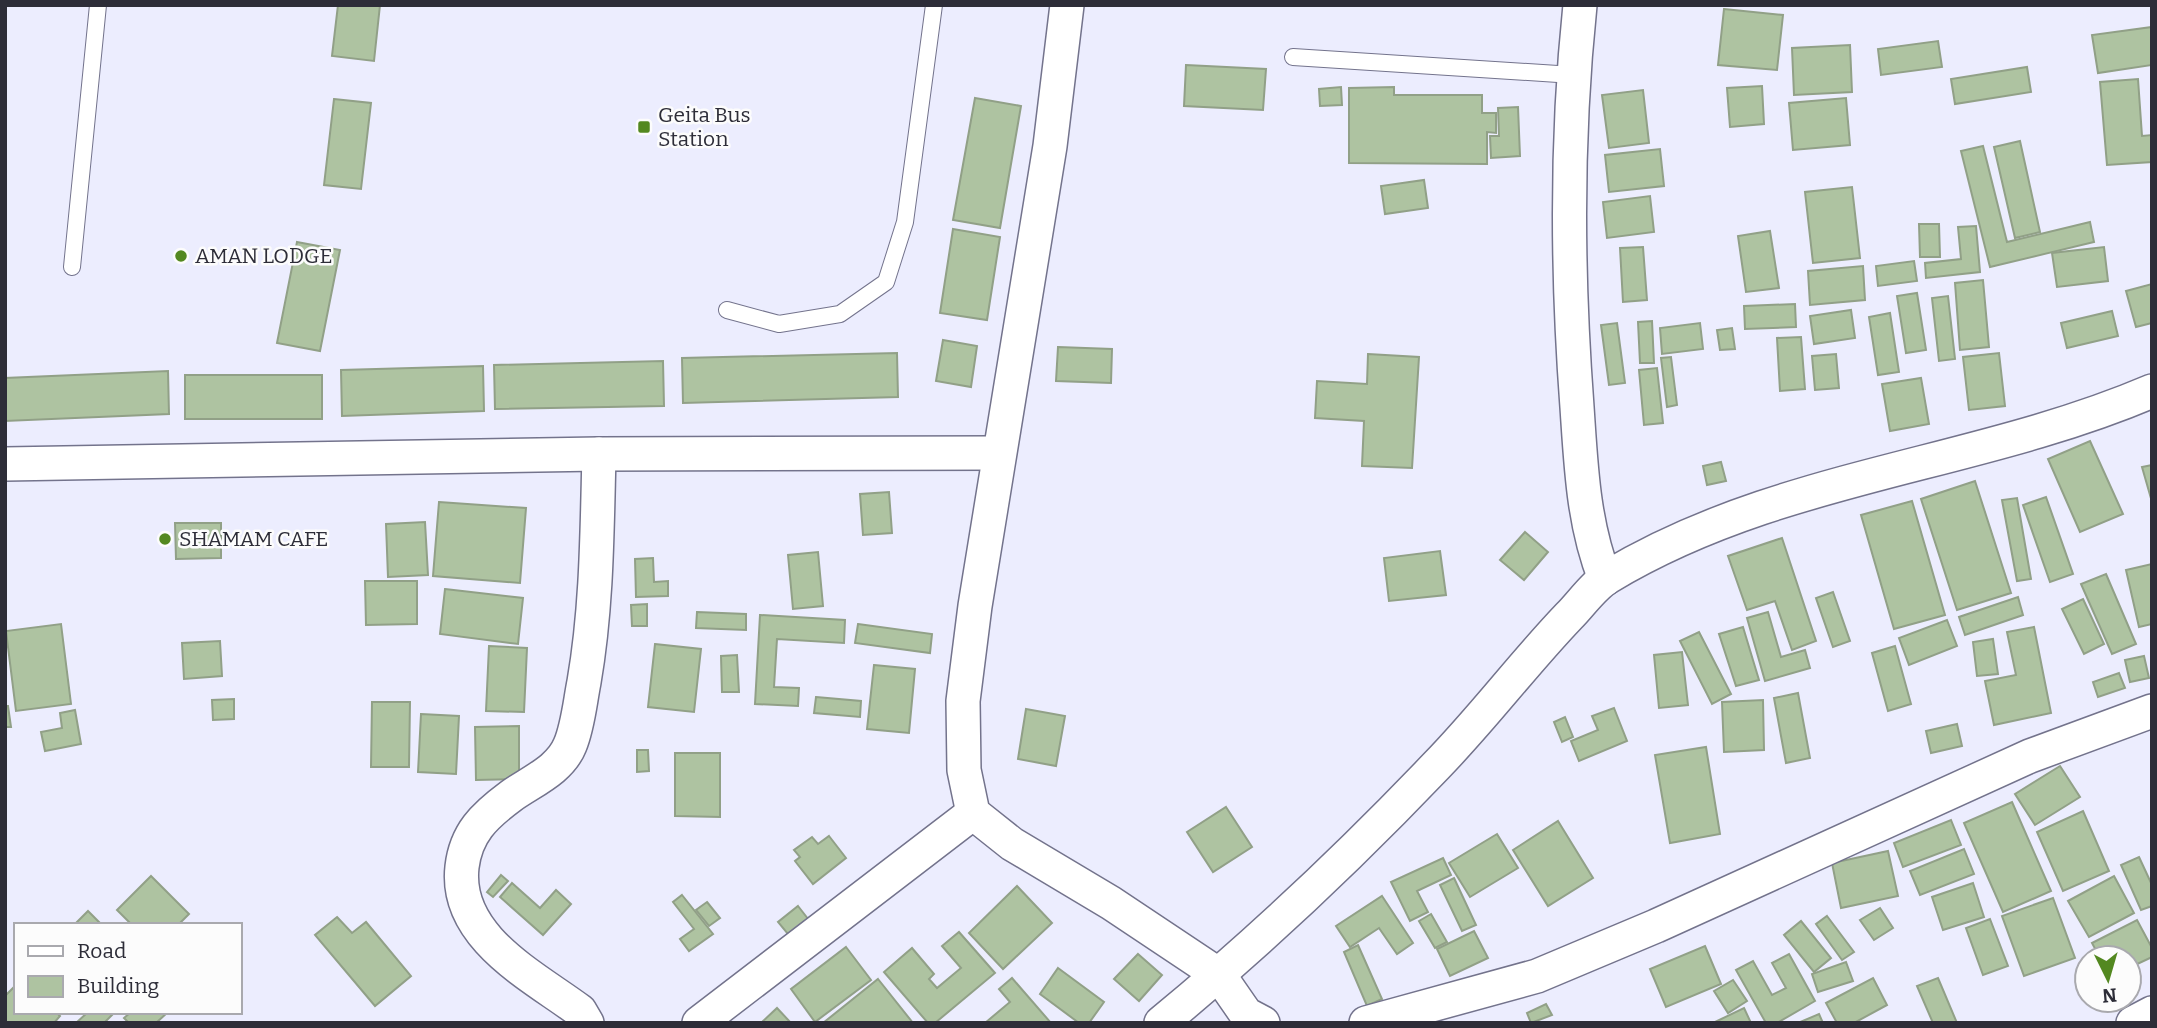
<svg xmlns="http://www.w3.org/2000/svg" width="2157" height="1028" viewBox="0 0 2157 1028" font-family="Bitter,serif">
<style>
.building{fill:#aec3a1;stroke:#91a087;stroke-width:2}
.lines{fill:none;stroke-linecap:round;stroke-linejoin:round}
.service-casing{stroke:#73738c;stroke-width:18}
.minor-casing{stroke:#73738c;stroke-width:36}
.service{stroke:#fff;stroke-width:16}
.minor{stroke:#fff;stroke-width:33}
.poi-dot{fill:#538820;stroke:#fcfcfc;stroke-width:2.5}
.labels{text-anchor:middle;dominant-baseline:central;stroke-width:5;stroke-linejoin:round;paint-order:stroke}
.poi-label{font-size:21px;fill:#2d2d38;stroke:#fcfcfc;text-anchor:start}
</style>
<rect width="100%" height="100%" fill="#ecedfe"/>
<g class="building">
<path d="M338 5H380L374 61 332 56Z"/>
<path d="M1724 9 1783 15 1777 70 1718 65Z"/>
<path d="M2152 27V65L2098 73 2092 35Z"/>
<path d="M1938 41 1942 67 1881 75 1878 49Z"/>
<path d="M1850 45 1852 92 1794 95 1792 48Z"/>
<path d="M1186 65 1266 69 1263 110 1184 106Z"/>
<path d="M2027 67 2031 92 1955 104 1951 79Z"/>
<path d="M2138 79 2142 136 2152 135V162L2107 165 2100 82Z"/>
<path d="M1762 86 1764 124 1730 127 1727 88Z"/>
<path d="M1341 87 1342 105 1320 106 1319 89Z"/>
<path d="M1394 87V95H1482V113H1496V133L1487 132V164L1349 163V88Z"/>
<path d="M1643 90 1649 143 1609 148 1602 95Z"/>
<path d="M975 98 1021 106 1000 228 953 220Z"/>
<path d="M1846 98 1850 145 1793 150 1789 103Z"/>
<path d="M334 99 371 103 361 189 324 185Z"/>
<path d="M1518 107 1520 156 1491 158 1490 136H1499L1498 108Z"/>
<path d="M2020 141 2040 232 2015 238 1994 147Z"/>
<path d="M1983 146 2007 242 2090 222 2094 242 1990 267 1961 151Z"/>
<path d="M1660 149 1664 186 1609 192 1605 155Z"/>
<path d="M1424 180 1428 208 1385 214 1381 186Z"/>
<path d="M1852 187 1860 258 1813 263 1805 192Z"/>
<path d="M1650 196 1654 232 1607 238 1603 202Z"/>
<path d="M1919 224H1939L1940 257H1920Z"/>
<path d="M1976 226 1980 272 1926 278 1925 263 1961 259 1958 227Z"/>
<path d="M953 229 1000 237 987 320 940 313Z"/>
<path d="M1770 231 1779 288 1746 292 1738 236Z"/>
<path d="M297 242 340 250 320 351 277 343Z"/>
<path d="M1643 247 1647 300 1623 302 1620 248Z"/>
<path d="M2104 247 2108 281 2057 287 2052 253Z"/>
<path d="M1914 261 1917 281 1878 286 1876 266Z"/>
<path d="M1863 266 1865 300 1810 305 1808 271Z"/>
<path d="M1983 280 1989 347 1960 350 1955 283Z"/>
<path d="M2152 284V323L2136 327 2126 291Z"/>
<path d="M1917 293 1926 350 1906 353 1897 296Z"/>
<path d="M1948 296 1955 359 1939 361 1932 298Z"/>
<path d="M1795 304 1796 327 1745 329 1744 306Z"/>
<path d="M1851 310 1855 338 1814 344 1810 316Z"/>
<path d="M2112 311 2118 336 2067 348 2061 323Z"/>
<path d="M1890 313 1899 372 1878 375 1869 317Z"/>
<path d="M1652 321 1654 363H1640L1638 322Z"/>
<path d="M1617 323 1625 383 1609 385 1601 325Z"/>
<path d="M1700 323 1703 349 1662 354 1660 328Z"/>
<path d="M1732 328 1735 349 1720 350 1717 330Z"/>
<path d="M1801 337 1805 389 1780 391 1777 338Z"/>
<path d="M943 340 977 346 971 387 936 381Z"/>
<path d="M1058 347 1112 349 1111 383 1056 381Z"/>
<path d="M897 353 898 397 683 403 682 358Z"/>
<path d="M1999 353 2005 406 1969 410 1963 357Z"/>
<path d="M1368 354 1419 357 1412 468 1362 466 1364 421 1315 418 1317 381 1367 384Z"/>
<path d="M1836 354 1839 388 1815 390 1812 356Z"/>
<path d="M1671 357 1677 405 1667 407 1661 358Z"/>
<path d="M663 361 664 406 495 409 494 365Z"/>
<path d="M483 366 484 411 342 416 341 370Z"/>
<path d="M1657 368 1663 423 1644 425 1639 370Z"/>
<path d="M168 371 169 414 5 421V378Z"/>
<rect x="185" y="375" width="137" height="44"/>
<path d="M1921 378 1929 424 1890 431 1882 384Z"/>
<path d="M2090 441 2123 514 2080 532 2048 459Z"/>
<path d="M1721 462 1726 481 1707 485 1703 466Z"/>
<path d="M2152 465V502L2142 467Z"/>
<path d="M1975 481 2011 593 1957 610 1921 499Z"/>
<path d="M889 492 892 533 863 535 860 494Z"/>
<path d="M2046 497 2073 574 2050 582 2023 505Z"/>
<path d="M2017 498 2031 579 2017 581 2002 500Z"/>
<path d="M1912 501 1945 615 1894 629 1861 515Z"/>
<path d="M439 502 526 508 520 583 433 576Z"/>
<path d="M425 522 428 575 388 577 386 524Z"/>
<path d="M175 523H221V558L176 559Z"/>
<path d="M1525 532 1548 552 1524 580 1500 560Z"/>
<path d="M1782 538 1816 641 1792 650 1775 601 1747 610 1728 556Z"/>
<path d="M1440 551 1446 595 1389 601 1384 558Z"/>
<path d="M818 552 823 606 793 609 788 555Z"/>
<path d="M653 558 654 582 668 581V596L636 597 635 559Z"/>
<path d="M2152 564V624L2139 627 2126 570Z"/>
<path d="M2106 574 2136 644 2112 654 2081 584Z"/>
<path d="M365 581H417V624L366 625Z"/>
<path d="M445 589 523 598 518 644 440 634Z"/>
<path d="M1833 592 1850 641 1833 647 1816 598Z"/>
<path d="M2018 597 2023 615 1965 635 1959 617Z"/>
<path d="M2083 599 2104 644 2084 654 2062 609Z"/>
<path d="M647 604V626H632L631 605Z"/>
<path d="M697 612 746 614V630L696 628Z"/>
<path d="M1768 612 1781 657 1805 650 1810 668 1765 681 1747 618Z"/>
<path d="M760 615 845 620 844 643 777 639 774 687 799 688 798 706 755 704Z"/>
<path d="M1947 620 1957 646 1909 665 1899 638Z"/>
<path d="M61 624 71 704 16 711 6 631Z"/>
<path d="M858 624 932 634 930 653 855 643Z"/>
<path d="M1743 627 1759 680 1736 686 1719 634Z"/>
<path d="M2034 627 2051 713 1994 725 1985 681 2016 675 2007 632Z"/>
<path d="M1699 632 1731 694 1712 704 1680 641Z"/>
<path d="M1993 639 1998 674 1977 676 1973 642Z"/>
<path d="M220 641 222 676 184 679 182 643Z"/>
<path d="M655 644 701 649 694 712 648 707Z"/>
<path d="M489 646 527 648 524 712 486 711Z"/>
<path d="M1895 646 1911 704 1888 711 1872 653Z"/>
<path d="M1682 652 1688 705 1659 708 1654 655Z"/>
<path d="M737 655 739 692H722L721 656Z"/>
<path d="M2144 656 2149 678 2130 682 2125 660Z"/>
<path d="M874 665 915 669 909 733 867 729Z"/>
<path d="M2119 673 2125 688 2098 697 2093 682Z"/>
<path d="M1798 693 1810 758 1786 763 1774 698Z"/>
<path d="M816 697 861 701 860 717 814 713Z"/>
<path d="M234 699V719L213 720 212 700Z"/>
<path d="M1763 700 1764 750 1724 752 1722 702Z"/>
<path d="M372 702H410L409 767H371Z"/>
<path d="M5 706H8L11 727H5Z"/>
<path d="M1614 708 1627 741 1579 761 1571 741 1598 730 1592 716Z"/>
<path d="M1026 709 1065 716 1056 766 1018 759Z"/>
<path d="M75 710 81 744 45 751 41 732 62 728 60 713Z"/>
<path d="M421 714 459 716 456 774 418 772Z"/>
<path d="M1565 717 1573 737 1562 742 1554 722Z"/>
<path d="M1957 724 1962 746 1931 753 1926 731Z"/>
<path d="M519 726V779L476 780 475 727Z"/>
<path d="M1706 747 1720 834 1670 843 1655 755Z"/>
<path d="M637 750H648L649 771 637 772Z"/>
<path d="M675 753H720V817L675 816Z"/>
<path d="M2060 766 2080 797 2035 825 2015 794Z"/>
<path d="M2012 802 2051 891 2003 912 1964 823Z"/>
<path d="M1226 807 1252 847 1213 872 1187 832Z"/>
<path d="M2083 811 2109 871 2063 891 2037 832Z"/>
<path d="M1951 820 1961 845 1903 867 1894 843Z"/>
<path d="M1558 821 1593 878 1548 906 1513 850Z"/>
<path d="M1497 834 1518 868 1470 897 1449 863Z"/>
<path d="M829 836 846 858 813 884 795 861 800 857 794 850 812 837 818 844Z"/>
<path d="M1964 849 1974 874 1920 895 1910 871Z"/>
<path d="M1888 851 1898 896 1841 908 1832 863Z"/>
<path d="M2139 857 2152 885V906L2141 910 2121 865Z"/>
<path d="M1443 858 1451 875 1417 891 1428 912 1410 921 1391 882Z"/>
<path d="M501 875 508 881 493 897 487 892Z"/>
<path d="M151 876 189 914 178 925H132L117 910Z"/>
<path d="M2114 876 2134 913 2089 937 2068 901Z"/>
<path d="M1454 878 1476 925 1462 931 1440 885Z"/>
<path d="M512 883 540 908 556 890 571 904 543 935 500 897Z"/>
<path d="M1973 883 1984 917 1943 930 1932 897Z"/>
<path d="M1017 886 1052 923 1003 969 969 933Z"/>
<path d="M682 895 713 934 689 951 680 939 694 929 673 902Z"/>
<path d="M1382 896 1413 943 1397 954 1379 928 1350 947 1336 926Z"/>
<path d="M2053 898 2075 958 2024 976 2002 916Z"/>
<path d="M707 902 720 918 709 926 696 910Z"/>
<path d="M798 906 812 924 792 939 778 922Z"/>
<path d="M1880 908 1893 928 1874 940 1860 920Z"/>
<path d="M88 911 102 925H74Z"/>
<path d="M1431 914 1447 942 1435 948 1419 921Z"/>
<path d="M1827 916 1854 952 1842 960 1816 924Z"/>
<path d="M337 917 352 933 366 922 411 976 375 1006 315 935Z"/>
<path d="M1990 919 2008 966 1983 975 1966 928Z"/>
<path d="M2137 920 2152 948V957L2129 968V958H2100L2092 943Z"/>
<path d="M1801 921 1831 958 1814 972 1784 935Z"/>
<path d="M1474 931 1488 958 1450 976 1437 949Z"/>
<path d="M959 932 995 973 935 1023H928L884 972 912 948 934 974 929 979 937 988 961 968 942 946Z"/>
<path d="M1358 945 1382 999 1367 1006 1344 952Z"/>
<path d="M1705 946 1721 984 1666 1007 1650 969Z"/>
<path d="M846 947 871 980 815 1022 791 989Z"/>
<path d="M1138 954 1162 975 1139 1001 1114 979Z"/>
<path d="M1789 954 1815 1001 1777 1023H1766L1736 970 1753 961 1772 995 1786 988 1772 963Z"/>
<path d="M1846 962 1853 981 1818 992 1812 974Z"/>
<path d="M1058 968 1104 1002 1089 1023H1079L1040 994Z"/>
<path d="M1012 978 1051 1023H985L1010 1002 999 989Z"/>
<path d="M1873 978 1887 1005 1854 1023H1837L1826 1003Z"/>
<path d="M1938 978 1957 1023H1933L1917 986Z"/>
<path d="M878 979 913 1023H823Z"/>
<path d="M1733 980 1747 1001 1728 1013 1714 991Z"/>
<path d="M16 985V1012H56L60 1016 54 1023H5V996Z"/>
<path d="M1546 1004 1552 1015 1531 1023 1527 1013Z"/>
<path d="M777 1008 791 1023H761Z"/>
<path d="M1744 1008 1751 1023H1713Z"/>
<path d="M88 1012H115L104 1023H76Z"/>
<path d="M131 1012H168L156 1023H129L124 1018Z"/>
<path d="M1819 1014 1823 1023H1798Z"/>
</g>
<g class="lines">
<g class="service-casing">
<g id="service">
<path d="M1293 57 1573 75"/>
<path d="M72 267 98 5"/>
<path d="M727 310 779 324 840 314 886 282 905 222 934 5"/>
</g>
</g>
<g class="minor-casing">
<g id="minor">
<path d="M1067 5 1050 146 975 606 963 701 964 770 973 813 1012 844 1111 903 1219 975 1246 1014 1263 1023"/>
<path d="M1580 5C1566 138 1567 274 1577 407 1581 466 1583 523 1605 579"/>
<path d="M5 464 599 454 999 453"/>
<path d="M587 1023 580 1011C533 976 454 937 462 867 466 833 484 816 511 796 532 781 560 770 570 745 578 726 580 702 584 682 597 607 597 531 599 454"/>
<path d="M699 1023 973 813"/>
<path d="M1161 1023C1257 944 1350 856 1436 766 1483 718 1523 664 1569 616 1581 604 1593 586 1608 577 1777 475 1974 467 2152 391"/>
<path d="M1366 1023 1537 976 1656 926 2030 756 2152 711"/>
<path d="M2133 1023 2152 1013"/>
</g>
</g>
<use href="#service" class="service"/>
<use href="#minor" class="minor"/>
</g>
<g class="poi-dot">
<rect x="637" y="120" width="14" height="14" rx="3.5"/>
<circle cx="181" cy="256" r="7"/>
<circle cx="165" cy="539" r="7"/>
</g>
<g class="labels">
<g class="poi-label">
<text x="658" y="115">Geita Bus<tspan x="658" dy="24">Station</tspan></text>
<text x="195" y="256">AMAN LODGE</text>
<text x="179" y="539">SHAMAM CAFE</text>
</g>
</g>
<rect width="2157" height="1028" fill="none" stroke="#2d2d38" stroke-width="14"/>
<rect x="14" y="923" width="228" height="91" fill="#fcfcfc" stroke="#a9a9ae" stroke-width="2"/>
<rect x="28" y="946" width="35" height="10" fill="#ffffff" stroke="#a9a9ae" stroke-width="2"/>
<text x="77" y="958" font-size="21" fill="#2d2d38">Road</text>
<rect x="28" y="976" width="35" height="21" fill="#aec3a1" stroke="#a9a9ae" stroke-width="2"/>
<text x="77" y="993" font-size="21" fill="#2d2d38">Building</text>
<g transform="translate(2108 979) rotate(175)"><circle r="33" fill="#fcfcfc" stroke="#a9a9ae" stroke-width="2"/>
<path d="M0-5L12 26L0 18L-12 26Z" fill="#538820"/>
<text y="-10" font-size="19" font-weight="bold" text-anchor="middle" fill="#2d2d38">N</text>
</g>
</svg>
